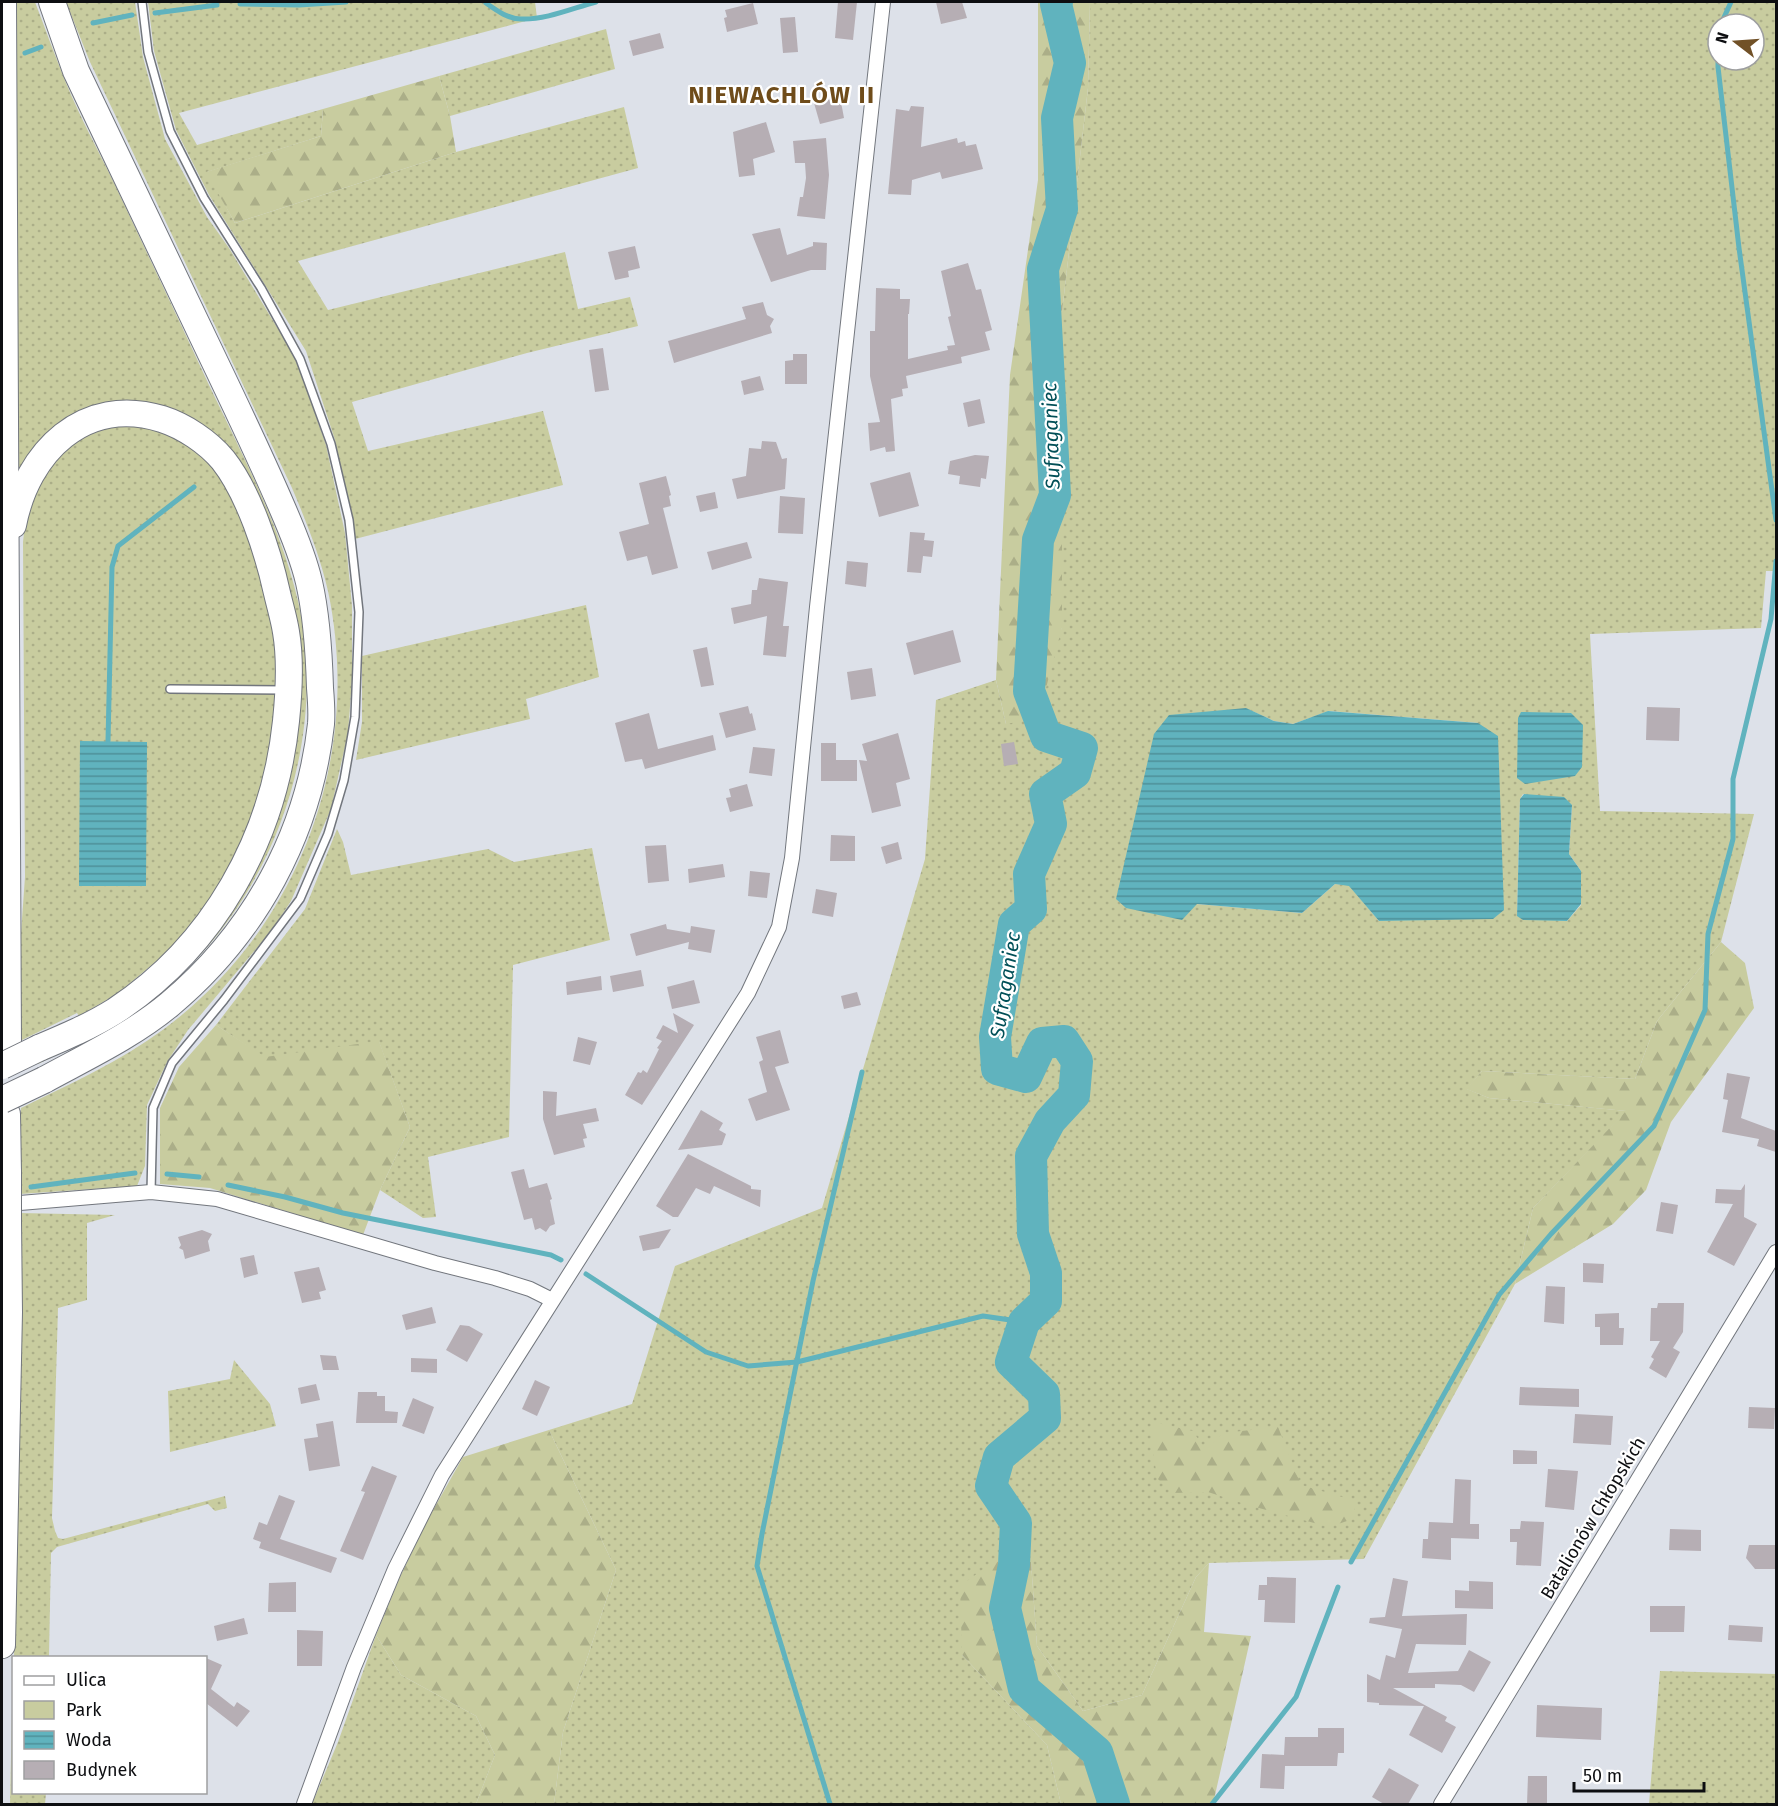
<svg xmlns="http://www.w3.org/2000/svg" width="1778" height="1806" viewBox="0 0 1778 1806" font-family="'Fira Sans',sans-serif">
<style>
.green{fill:url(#green-dots);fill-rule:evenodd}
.forest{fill:url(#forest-firs)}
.water{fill:url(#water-rules)}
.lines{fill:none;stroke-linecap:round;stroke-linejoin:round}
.stream{stroke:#60b3be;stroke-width:5}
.river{stroke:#60b3be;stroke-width:32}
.building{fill:#b6aeb4}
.lane-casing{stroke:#72767d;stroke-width:10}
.street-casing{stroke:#72767d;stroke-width:16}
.highway-casing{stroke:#72767d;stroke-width:28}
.lane{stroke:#fff;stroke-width:7}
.street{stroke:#fff;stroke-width:14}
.highway{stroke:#fff;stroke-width:26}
.highway-bridge-casing{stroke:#72767d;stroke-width:28;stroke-linecap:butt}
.highway-bridge{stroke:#fff;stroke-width:26}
.labels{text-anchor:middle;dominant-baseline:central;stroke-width:4.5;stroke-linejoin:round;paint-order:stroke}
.street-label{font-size:18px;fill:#0d0e11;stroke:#fff}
.water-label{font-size:20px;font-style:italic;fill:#004f57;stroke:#fff}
.district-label{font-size:24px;font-weight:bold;letter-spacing:1.5px;fill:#6f4c1a;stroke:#fff}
</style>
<defs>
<pattern id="green-dots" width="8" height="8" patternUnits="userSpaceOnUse" patternTransform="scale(1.5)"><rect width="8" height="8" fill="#c8cc9f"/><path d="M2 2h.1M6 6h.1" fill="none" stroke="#abae88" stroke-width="1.8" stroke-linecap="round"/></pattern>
<pattern id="forest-firs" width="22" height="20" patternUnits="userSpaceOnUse" patternTransform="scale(1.5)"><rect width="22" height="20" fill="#c8cc9f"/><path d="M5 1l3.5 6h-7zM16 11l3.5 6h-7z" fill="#abae88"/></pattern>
<pattern id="water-rules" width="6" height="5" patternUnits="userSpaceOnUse" patternTransform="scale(1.5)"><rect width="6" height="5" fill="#60b3be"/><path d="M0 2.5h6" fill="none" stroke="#4e9099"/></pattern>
</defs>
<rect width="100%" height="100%" fill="#dde1e9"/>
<g class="green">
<path d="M9 2H35C45 28 55 56 66 83 80 117 98 150 114 183 146 251 178 318 209 385 246 463 292 547 304 633 322 776 255 930 136 1011 106 1032 72 1048 38 1064L39 1057 166 978 288 776 276 550 173 410 151 404 125 401 98 404 60 426 14 493Z"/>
<path d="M66 2H135L143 57 165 139 207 217 229 248 295 357 326 445 345 533 352 606V680L348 733 331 809 291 901 272 930 188 1030 167 1062 147 1105 145 1166 137 1186 20 1194 18 1150 21 1108C70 1084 121 1061 164 1029 300 928 363 756 328 591 320 556 306 521 292 488L90 62Z"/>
<path d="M148 2H535L537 18 179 113 197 145 323 109 321 136 207 172 235 223 456 152 624 107 638 168 298 261 328 310 565 252 578 309 630 297 638 326 527 353 352 402 368 451 543 411 563 485 355 539 335 440 306 351 209 195 176 130 154 51Z"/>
<path d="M1090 2H1776V571H1766L1761 628 1590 634 1600 811 1754 814 1721 942 1657 1021 1635 1079 1482 1071 1467 1089 1489 1098 1627 1111 1533 1208 1515 1284 1364 1559 1209 1563 1196 1577 1142 1695 1083 1711 1037 1646 1031 1562 962 1655 1047 1745 1061 1804H554L563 1732 616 1570 549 1430 632 1404 675 1266 822 1208 925 859 936 700 996 680 1006 724 1062 628V312L1088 88ZM1718 24H1754V60H1718ZM1245 708 1274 721 1293 724 1329 711 1478 723 1379 921 1349 885 1335 884 1302 913 1197 904ZM1523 794 1572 805 1569 854 1581 871V905L1567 921 1517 916 1520 799Z"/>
<path d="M606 29 615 69 450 116 439 76Z"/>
<path d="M129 421 171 433 202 455 217 471 236 505 253 542 278 645 277 733 257 813 214 895 171 949 117 994 79 1016 77 1013 18 1042 17 989 25 877 23 542 26 515 43 473 75 438Z"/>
<path d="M586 605 599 677 526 699 530 719 356 760 362 722V656Z"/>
<path d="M337 829 343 842 351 875 488 849 514 862 592 848 610 940 513 965 509 1137 428 1157 436 1217 423 1218 380 1190 410 1127 379 1042 265 1058 216 1025 305 909Z"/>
<path d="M20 1213 115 1215 87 1223V1300L58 1308 52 1518 55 1531 58 1538 63 1539 225 1496 227 1508 215 1511 208 1504 57 1547 51 1553 49 1657 14 1658 18 1458Z"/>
<path d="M234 1360 270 1404 276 1426 170 1452 168 1391 230 1379Z"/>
<path d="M376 1635 401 1675 476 1716 495 1755 476 1804H312L338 1742Z"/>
<path d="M13 1664 14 1792 46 1793 45 1804H10Z"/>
<path d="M1660 1671 1776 1674V1804H1649Z"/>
</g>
<g class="forest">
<path d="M1038 2H1090L1088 88 1062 312V628L1038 718 1006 724 996 680 1010 375 1038 180Z"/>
<path d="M439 76 450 116 456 152 235 223 206 172 321 136 323 109Z"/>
<path d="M1721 942 1745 963 1754 1008 1671 1122 1646 1190 1613 1224 1515 1284 1533 1208 1626 1111 1489 1098 1466 1089 1482 1071 1635 1079 1657 1021Z"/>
<path d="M216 1025 265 1057 379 1041 410 1127 380 1190 363 1235 210 1188 160 1184V1108L179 1067Z"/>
<path d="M1153 1422 1193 1431 1205 1450 1223 1433 1278 1427 1301 1485 1356 1501 1353 1519 1329 1527 1248 1505 1208 1492 1172 1493 1157 1478 1152 1442Z"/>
<path d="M549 1430 616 1570 563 1732 554 1804H476L495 1755 476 1716 401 1675 376 1635 399 1579 428 1519 463 1457Z"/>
<path d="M1007 1552 1031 1562 1037 1646 1083 1711 1142 1695 1196 1577 1209 1563 1204 1632 1251 1636 1213 1804H1061L1047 1745 962 1655 960 1586Z"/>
</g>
<g class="water">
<path d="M1246 708 1274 721 1293 724 1328 711 1478 723 1498 736 1504 910 1493 919 1379 921 1349 886 1335 884 1302 913 1197 904 1182 920 1126 908 1116 899 1154 734 1169 715Z"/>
<path d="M1521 712 1571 713 1583 725 1582 767 1575 776 1525 784 1517 778 1518 718Z"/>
<path d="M80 741 147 742 146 886H79Z"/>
<path d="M1524 794 1564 797 1572 805 1569 854 1581 871V904L1567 921 1523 920 1517 916 1520 799Z"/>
</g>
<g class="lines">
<g class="stream">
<path d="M486 3C496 10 508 19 521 19 546 20 573 8 596 2"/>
<path d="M240 4 299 5 346 2"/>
<path d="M155 13 217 5"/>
<path d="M93 23 132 15"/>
<path d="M1721 24 1731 2"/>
<path d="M1718 30V67L1739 248 1776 520"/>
<path d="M25 53 41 47"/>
<path d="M108 741 112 567 118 546 194 487"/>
<path d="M167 1174 199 1177"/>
<path d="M228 1185 285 1197 343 1213 551 1255 561 1260"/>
<path d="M31 1187 135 1173"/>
<path d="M586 1274 706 1352 748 1366 797 1362 983 1316 1024 1322"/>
<path d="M1351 1562 1499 1295 1551 1234 1654 1126 1705 1010 1708 934 1733 839V779L1771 619 1776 561"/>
<path d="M830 1804 757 1566 762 1534 813 1281 862 1072"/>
<path d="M1212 1804 1296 1697 1338 1587"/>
</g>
<path class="river" d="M1057 2 1056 4 1070 63 1057 118 1062 209 1043 269 1055 495 1038 540 1029 691 1046 736 1082 748 1075 773 1045 794 1051 824 1029 874 1031 909 1014 924 995 1037 997 1069 1026 1077 1042 1043 1064 1041 1077 1061 1074 1095 1050 1121 1031 1156 1033 1234 1046 1273V1301L1024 1322 1011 1362 1044 1394 1045 1418 999 1457 991 1486 1016 1523 1014 1565 1005 1608 1024 1689 1097 1752 1114 1804"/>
</g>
<g class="building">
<path d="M838 2H857L853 40 835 38Z"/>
<path d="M936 2H962L967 18 941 24Z"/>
<path d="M753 3 758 24 727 32 724 18 727 17 725 10Z"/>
<path d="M795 17 798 52 783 53 780 18Z"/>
<path d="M660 33 664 48 633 56 629 41Z"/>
<path d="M840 97 844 118 820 124 814 103Z"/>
<path d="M911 106 924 107 921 147 957 138 958 143 965 141 966 146 976 144 983 169 942 179 940 172 912 180 911 195 888 194 896 109 909 111Z"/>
<path d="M766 122 775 152 753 159 755 175 739 177 733 132Z"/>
<path d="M826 138 829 175 825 219 797 216 800 197H803L806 178 805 163H795L793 141Z"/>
<path d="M780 228 787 255 813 246V242L827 243 826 270H811L771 282 752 234Z"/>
<path d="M635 246 640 268 628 271 629 277 615 280 608 252Z"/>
<path d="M968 263 976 290 981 289 992 330 985 332 990 350 961 357 962 363 906 376 908 388 902 389 903 396 891 399 895 451 886 452 885 447 870 451 868 423 880 422 870 376V331H875L876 288 900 289V299H910L909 314H908V359L948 350 947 346 955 345 948 317 951 316 941 271Z"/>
<path d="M763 302 767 315 774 319 770 326 772 333 674 363 668 341 746 319 742 307Z"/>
<path d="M603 348 609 390 595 392 589 350Z"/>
<path d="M793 354H807V384H785V361L793 360Z"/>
<path d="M760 376 764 390 744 395 741 381Z"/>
<path d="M980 399 985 423 968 427 963 403Z"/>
<path d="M762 441 776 442 782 459 787 458 785 489 737 499 732 479 746 476 749 448 761 449Z"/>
<path d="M975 455 989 456 986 479 981 478 980 487 959 484 960 476 948 474 950 461Z"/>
<path d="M910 472 919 506 879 517 870 483Z"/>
<path d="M666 476 671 495 669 496 671 506 663 508 678 568 652 575 647 556 627 561 619 532 649 524 639 483Z"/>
<path d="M715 492 718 508 700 512 696 496Z"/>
<path d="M780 496 805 498 803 534 778 533Z"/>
<path d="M910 532 925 533 924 540 934 541 932 557 923 556 921 573 907 572Z"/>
<path d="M747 542 752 558 712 570 707 552Z"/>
<path d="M847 561 868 563 866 587 845 584Z"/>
<path d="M759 578 788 582 783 626H789L786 657 763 655 767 616 734 624 731 608 751 604 752 590H757Z"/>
<path d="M953 630 961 662 914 675 906 643Z"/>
<path d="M707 647 714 685 701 687 693 650Z"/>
<path d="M872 668 876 696 851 700 847 672Z"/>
<path d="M748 706 750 714 752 713 756 730 726 738 719 713Z"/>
<path d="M1647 707 1680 708 1679 741 1646 740Z"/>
<path d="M649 713 658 749 713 735 716 750 645 769 642 759 625 762 615 723Z"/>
<path d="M898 733 910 779 896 783 901 806 872 813 859 760 867 761 862 744Z"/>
<path d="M1014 742 1018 764 1004 766 1001 744Z"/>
<path d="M821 743H836V760H857V781H821Z"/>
<path d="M753 747 775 749 772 776 749 773Z"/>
<path d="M747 784 753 806 730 812 726 798 731 797 729 789Z"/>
<path d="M831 835 855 836V861H830Z"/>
<path d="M898 842 902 859 886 864 881 847Z"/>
<path d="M666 845 669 881 648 883 645 846Z"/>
<path d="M723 864 725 877 689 883 688 869Z"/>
<path d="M750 871 770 873 767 898 748 896Z"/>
<path d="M816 889 837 893 833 917 812 913Z"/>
<path d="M666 924 667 929 690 933 691 926 715 930 711 953 688 949 689 942 636 956 630 934Z"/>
<path d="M641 970 644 986 613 992 610 976Z"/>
<path d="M601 976 602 990 567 995 566 982Z"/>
<path d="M694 980 700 1003 672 1009 667 987Z"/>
<path d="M857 992 861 1005 844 1009 841 996Z"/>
<path d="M673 1013 694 1025 642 1105 625 1095 638 1072 641 1073 643 1070 647 1073 659 1049 657 1048 662 1041 656 1038 663 1025 678 1033Z"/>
<path d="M780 1030 789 1063 775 1067 790 1110 756 1121 748 1099 767 1092 759 1062 763 1060 756 1037Z"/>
<path d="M578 1037 597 1042 590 1065 573 1061Z"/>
<path d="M1727 1073 1750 1077 1741 1118 1776 1131V1152L1757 1146 1759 1139 1722 1132 1728 1100 1723 1099Z"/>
<path d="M543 1091 557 1092 556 1116 596 1108 599 1121 583 1124 587 1138 583 1139 585 1147 554 1155 543 1119Z"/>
<path d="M701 1110 723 1123 719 1130 726 1134 722 1145 678 1150Z"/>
<path d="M688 1154 751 1186V1189L761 1190 760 1207 714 1186 710 1194 696 1188 678 1217H673L656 1206Z"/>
<path d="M524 1169 529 1188 547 1183 552 1199 550 1200 555 1224 550 1226 546 1232 540 1228 535 1230 532 1218 524 1220 511 1172Z"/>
<path d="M1745 1184 1744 1217 1757 1224 1734 1266 1707 1252 1733 1204 1715 1203 1716 1189 1741 1190Z"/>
<path d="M1661 1202 1678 1205 1673 1234 1656 1231Z"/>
<path d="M671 1229 659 1248 643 1251 639 1236Z"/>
<path d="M202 1230 212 1234 208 1241 210 1251 185 1259 183 1250 179 1248 181 1245 178 1237Z"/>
<path d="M254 1255 258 1274 244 1278 240 1258Z"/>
<path d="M1583 1263 1604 1264 1603 1283 1583 1282Z"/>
<path d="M319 1267 326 1290 319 1292 321 1299 302 1303 294 1272Z"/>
<path d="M1546 1286 1565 1287 1564 1324 1544 1322Z"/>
<path d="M1658 1303H1684L1683 1332 1673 1348 1680 1352 1666 1378 1649 1368 1654 1359 1651 1357 1660 1341H1650L1651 1308H1657Z"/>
<path d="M432 1307 436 1323 406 1330 402 1315Z"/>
<path d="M1619 1313V1328H1624L1623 1345H1600V1327H1595V1314Z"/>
<path d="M460 1325 469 1326 483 1334 467 1362 446 1350Z"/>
<path d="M320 1355 336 1356 339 1370H323Z"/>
<path d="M411 1358 437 1359V1373L411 1372Z"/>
<path d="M535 1380 550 1387 537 1416 522 1409Z"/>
<path d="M316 1384 320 1400 301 1404 298 1388Z"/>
<path d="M1520 1387 1579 1389V1407L1519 1405Z"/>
<path d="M358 1392H377V1396H385V1411L398 1412 397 1423H356Z"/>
<path d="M413 1398 434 1407 424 1434 402 1426Z"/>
<path d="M1749 1407 1775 1408 1774 1429 1748 1428Z"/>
<path d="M1575 1414 1613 1416 1611 1445 1573 1443Z"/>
<path d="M333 1421 340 1466 309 1471 304 1439 318 1437 316 1424Z"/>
<path d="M1513 1450 1537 1451V1464H1513Z"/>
<path d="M372 1466 397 1476 363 1560 340 1551 365 1492 361 1491Z"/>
<path d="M1548 1469 1578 1471 1574 1510 1545 1507Z"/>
<path d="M1455 1479 1471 1480 1470 1524H1479V1539L1451 1538V1560L1422 1558 1423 1539H1428L1429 1522 1453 1523Z"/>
<path d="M279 1495 295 1501 280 1539 337 1558 331 1573 259 1548 261 1542 253 1539 259 1522 267 1525Z"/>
<path d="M1521 1521 1544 1522 1541 1566 1516 1565 1517 1542H1510V1529H1520Z"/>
<path d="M1670 1529 1701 1530V1551L1669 1550Z"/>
<path d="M1749 1545H1776V1569H1755L1746 1558Z"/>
<path d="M1267 1577 1296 1578 1295 1623 1264 1622 1265 1600H1258L1259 1585H1267Z"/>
<path d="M1393 1578 1408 1581 1402 1616 1467 1614 1466 1645 1416 1644 1408 1673 1458 1671 1469 1650 1491 1662 1474 1692 1461 1685 1435 1684V1688H1393L1447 1717 1445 1721 1456 1727 1442 1753 1409 1735 1424 1706 1379 1705V1703L1367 1702V1674L1380 1680 1386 1655 1395 1658 1402 1629 1369 1623 1370 1618 1385 1617Z"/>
<path d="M1469 1581 1493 1582V1609L1455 1608V1590L1469 1591Z"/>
<path d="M296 1582V1612H268L269 1583Z"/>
<path d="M1650 1606H1685L1684 1632H1650Z"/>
<path d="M244 1618 248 1634 217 1641 214 1626Z"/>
<path d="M1729 1625 1763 1627 1762 1642 1728 1640Z"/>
<path d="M297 1630 323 1631 322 1666H297Z"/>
<path d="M206 1658 222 1665 211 1689 234 1707 237 1702 250 1711 237 1727 206 1703Z"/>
<path d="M1537 1705 1602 1708 1601 1740 1536 1737Z"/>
<path d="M1318 1728H1344V1753H1338L1337 1766H1285L1284 1789 1260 1788 1262 1754 1284 1755 1285 1737H1318Z"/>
<path d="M1389 1768 1419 1785 1408 1804H1384L1372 1797Z"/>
<path d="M1528 1776H1547V1804H1527Z"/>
</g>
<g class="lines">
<g class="lane-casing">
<g id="lane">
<path d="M142 2 148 52 170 131 204 198 261 288 300 359 331 444 349 520 359 612 355 717 344 780 328 834 300 899 224 1000 172 1063 153 1108 151 1192"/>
<path d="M170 689 284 690"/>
</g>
</g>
<g class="street-casing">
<g id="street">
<path d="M20 1203 151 1192 217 1199 435 1263 495 1278 530 1289 552 1300"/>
<path d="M304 1804 354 1667 395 1569 442 1475 748 993 779 927 792 858 817 607 883 2"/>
<path d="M1441 1804 1776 1252"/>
</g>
</g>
<g class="highway-casing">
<g id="highway">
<path d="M3 2 8 1046"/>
<path d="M13 525C27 452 84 395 162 419 184 426 208 442 223 460 249 493 268 552 277 593 280 606 284 619 286 632 291 661 289 692 286 721 274 838 214 946 115 1011 91 1026 65 1037 39 1048"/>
<path d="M44 1080C86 1057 133 1035 170 1004 255 933 309 833 321 724 322 712 321 700 320 688 319 653 317 617 309 582 303 556 292 530 281 505 259 454 235 404 211 354 166 260 121 165 76 71L52 2"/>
<path d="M7 1114 8 1173"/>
<path d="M2 1645 9 1312 8 1222"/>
</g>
</g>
<use href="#lane" class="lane"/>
<use href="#street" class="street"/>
<use href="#highway" class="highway"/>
<g class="highway-bridge-casing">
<g id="highway-bridge">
<path d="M2 1066 39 1048"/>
<path d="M2 1100 44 1080"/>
<path d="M8 1173V1222"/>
</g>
</g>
<use href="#highway-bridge" class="highway-bridge"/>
</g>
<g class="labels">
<g class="street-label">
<text transform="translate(1593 1518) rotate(-59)">Batalionów Chłopskich</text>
</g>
<g class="water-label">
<text transform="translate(1051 436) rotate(-92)">Sufraganiec</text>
<text transform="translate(1005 985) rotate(-81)">Sufraganiec</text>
</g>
<g class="district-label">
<text x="782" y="95">NIEWACHLÓW II</text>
</g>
</g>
<rect width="1778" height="1806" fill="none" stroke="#0d0e11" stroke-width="6"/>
<rect x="12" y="1656" width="195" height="138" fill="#ffffff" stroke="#9e9fa0" stroke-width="1.5"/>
<rect x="24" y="1676" width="30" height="9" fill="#ffffff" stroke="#9e9fa0" stroke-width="1.5"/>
<text x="66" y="1686" font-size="18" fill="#0d0e11">Ulica</text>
<rect x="24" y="1701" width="30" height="18" fill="#c8cc9f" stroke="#9e9fa0" stroke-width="1.5"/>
<text x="66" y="1716" font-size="18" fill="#0d0e11">Park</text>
<rect x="24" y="1731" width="30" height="18" fill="url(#water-rules)" stroke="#9e9fa0" stroke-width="1.5"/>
<text x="66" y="1746" font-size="18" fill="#0d0e11">Woda</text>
<rect x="24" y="1761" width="30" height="18" fill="#b6aeb4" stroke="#9e9fa0" stroke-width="1.5"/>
<text x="66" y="1776" font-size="18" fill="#0d0e11">Budynek</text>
<g transform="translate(1736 42) rotate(287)"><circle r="28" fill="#ffffff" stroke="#9e9fa0" stroke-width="1.5"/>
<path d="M0-4.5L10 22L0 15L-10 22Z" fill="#715127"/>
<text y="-9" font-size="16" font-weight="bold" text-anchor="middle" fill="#0d0e11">N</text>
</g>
<path d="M1574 1782v9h130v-9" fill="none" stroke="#0d0e11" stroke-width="3"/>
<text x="1583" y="1782" font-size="18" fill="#0d0e11" stroke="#ffffff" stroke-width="4.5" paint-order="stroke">50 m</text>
</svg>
